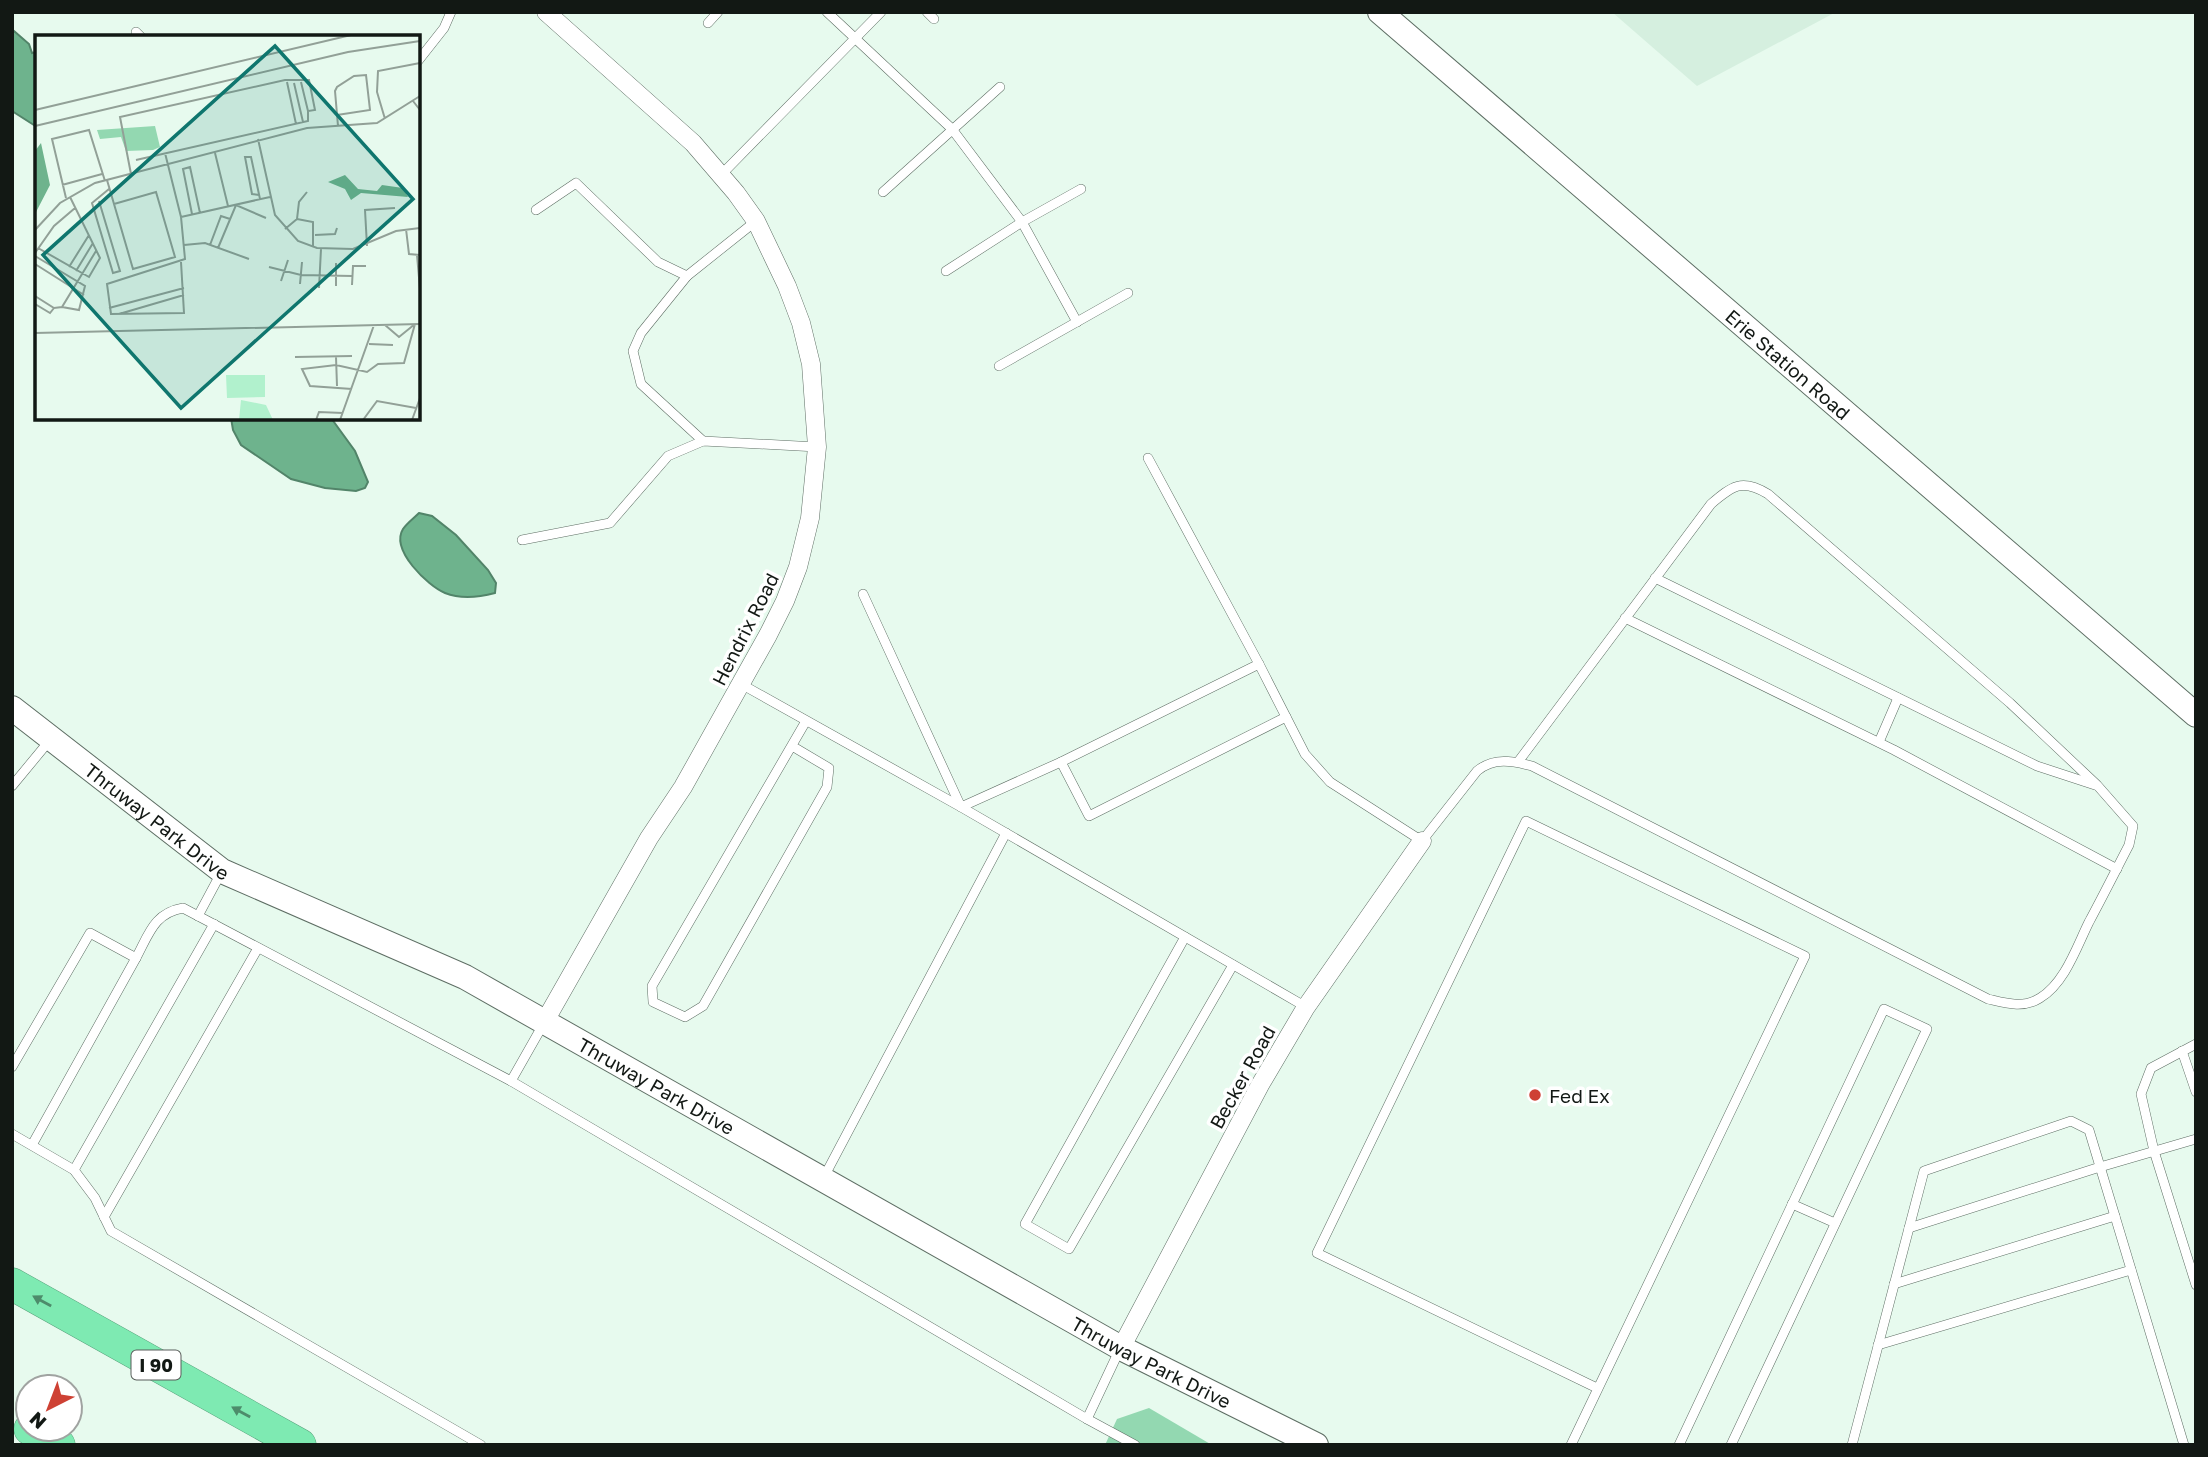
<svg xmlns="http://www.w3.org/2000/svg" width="2208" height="1457" viewBox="0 0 2208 1457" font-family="'Golos Text',sans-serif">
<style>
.built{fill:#d5efdf}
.forest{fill:#93d8b1}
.water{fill:#6eb38d;stroke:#528469;stroke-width:2}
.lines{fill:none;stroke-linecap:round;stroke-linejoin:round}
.service-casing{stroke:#5e6e64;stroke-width:10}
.minor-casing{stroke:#5e6e64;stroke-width:19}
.secondary-casing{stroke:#5e6e64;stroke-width:26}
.motorway-casing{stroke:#58a07b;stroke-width:33}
.service{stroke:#fff;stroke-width:9}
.minor{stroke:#fff;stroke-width:18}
.secondary{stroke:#fff;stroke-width:24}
.motorway{stroke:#7eeab2;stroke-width:32}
.oneway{fill:#4d8c6b}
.poi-dot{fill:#ce4134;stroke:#fff;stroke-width:2.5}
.labels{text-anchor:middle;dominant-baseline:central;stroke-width:7;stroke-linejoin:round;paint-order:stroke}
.shield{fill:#fff;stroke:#595d5a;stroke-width:2}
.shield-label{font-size:18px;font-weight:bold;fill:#121814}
.street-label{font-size:19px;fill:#121814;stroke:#fff}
.poi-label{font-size:19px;fill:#121814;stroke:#fff;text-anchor:start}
.inset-road{fill:none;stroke:#92a097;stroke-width:2}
.view{fill:#0f766e;fill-opacity:0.15;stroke:#0f766e;stroke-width:3.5}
.inset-edge{fill:none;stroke:#121814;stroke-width:3.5}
</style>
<rect width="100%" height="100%" fill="#e7faee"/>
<path class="built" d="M1612 12H1836L1697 86Z"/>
<path class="forest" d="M1149 1408 1212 1445H1105L1117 1419Z"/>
<g class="water">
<path d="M14 31 29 44 32 53 37 52V127L12 111V35Z"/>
<path d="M231 418H331L355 451 368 482 365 488 356 491 325 488 291 479 241 445 233 430Z"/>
<path d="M419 513 432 516 456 535 488 570 496 583 495 593C480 597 460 599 445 593 428 586 390 550 403 529 407 523 414 518 419 513Z"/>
</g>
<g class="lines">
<g class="service-casing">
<g id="service">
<path d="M827 12 952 129 1022 222 1077 322"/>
<path d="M927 12 934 19"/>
<path d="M708 23 718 12"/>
<path d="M136 32 141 37"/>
<path d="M418 61 444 28 451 12"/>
<path d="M721 175 881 12"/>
<path d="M883 192 1000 87"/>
<path d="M536 210 576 183 658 262 687 276"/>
<path d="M946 271 1022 222 1081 189"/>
<path d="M999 366 1128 293"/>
<path d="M703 441 641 384 633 351 641 333 687 276 756 221"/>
<path d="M1148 458 1259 664 1305 754 1330 782 1422 841 1477 771C1494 757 1512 761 1532 766L1988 999C2005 1003 2023 1009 2040 998 2065 983 2077 946 2089 922 2103 896 2116 870 2129 845L2133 826 2097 785 2010 703 1768 494C1742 478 1732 486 1711 504L1518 762"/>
<path d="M522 540 610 523 668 456 703 441 817 447"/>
<path d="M1655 578 2037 766 2095 785"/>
<path d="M863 594 961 807 1061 762 1259 664"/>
<path d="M1625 618 1894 750 2117 869"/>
<path d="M741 684 961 807 1306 1007"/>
<path d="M1879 742 1898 698"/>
<path d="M792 746 829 768 827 787 703 1006 685 1017 653 1002 652 986 806 721"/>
<path d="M1061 762 1089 816 1286 717"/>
<path d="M12 786 50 740"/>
<path d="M198 916 221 873"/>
<path d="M1185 937 1025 1224 1069 1249 1233 965"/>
<path d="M2196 1044 2151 1068 2141 1094 2154 1151 2196 1285"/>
<path d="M2182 1051 2196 1092"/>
<path d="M12 1067 90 933 136 958C149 934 154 913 183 908L511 1081 1087 1419 1135 1445"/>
<path d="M511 1081 544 1023"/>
<path d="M12 1134 74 1170 95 1198 111 1231 481 1445"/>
<path d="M32 1145 136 958"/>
<path d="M74 1170 214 924"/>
<path d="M824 1177 1006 833"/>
<path d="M1792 1204 1835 1223"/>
<path d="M104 1217 258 948"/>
<path d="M1909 1228 2100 1167 2196 1139"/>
<path d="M1894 1284 2115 1216"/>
<path d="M1878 1345 2131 1270"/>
<path d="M1087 1419 1119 1351"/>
<path d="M1571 1445 1805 956 1526 821 1317 1253 1597 1388"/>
<path d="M1679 1445 1884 1009 1927 1029 1731 1445"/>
<path d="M1852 1445 1924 1171 2071 1121 2089 1130 2184 1445"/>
</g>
</g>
<g class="minor-casing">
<g id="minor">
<path d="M545 1021 649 838 683 787 768 635 785 601 798 567 810 518 817 447 811 364 801 323 787 286 756 221 736 193 693 143 546 12"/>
<path d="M1121 1348 1260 1085 1306 1007 1422 841"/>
</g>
</g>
<g class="secondary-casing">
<g id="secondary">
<path id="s1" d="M1380 12 2196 715"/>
<path id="s2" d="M12 708 222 871 465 977 1121 1348 1316 1445"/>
</g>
</g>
<g class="motorway-casing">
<g id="motorway">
<path d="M12 1284 300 1445"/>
<path d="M30 1429 59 1445"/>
</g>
</g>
<use href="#service" class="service"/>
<use href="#minor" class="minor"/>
<use href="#secondary" class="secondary"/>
<use href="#motorway" class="motorway"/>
</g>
<defs><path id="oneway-solid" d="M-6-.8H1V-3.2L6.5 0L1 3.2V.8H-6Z" transform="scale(1.75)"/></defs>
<g class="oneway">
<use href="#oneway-solid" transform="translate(42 1301) rotate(-151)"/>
<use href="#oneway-solid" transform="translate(241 1412) rotate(-151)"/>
</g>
<circle class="poi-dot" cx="1535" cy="1095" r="7"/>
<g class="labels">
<rect class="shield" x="131.5" y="1350.5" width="49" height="29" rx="5"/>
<g class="shield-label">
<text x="156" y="1365">I 90</text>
</g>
<g class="street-label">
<text stroke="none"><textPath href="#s1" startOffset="539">Erie Station Road</textPath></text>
<text transform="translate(745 629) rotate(-63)">Hendrix Road</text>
<text stroke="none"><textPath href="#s2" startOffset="184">Thruway Park Drive</textPath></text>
<text transform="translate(1242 1077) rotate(-61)">Becker Road</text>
<text stroke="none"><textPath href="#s2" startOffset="751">Thruway Park Drive</textPath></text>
<text stroke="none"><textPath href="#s2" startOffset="1318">Thruway Park Drive</textPath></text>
</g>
<g class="poi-label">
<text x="1549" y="1095">Fed Ex</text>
</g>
</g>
<g transform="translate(35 35)">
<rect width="385" height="385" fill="#e7faee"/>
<path d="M191 340H230V362L192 363ZM206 365 231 370 238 385H204Z" fill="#b1f1cd"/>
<path d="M120 91 125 112 118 115 91 116 86 102 65 104 62 95Z" fill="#93d8b1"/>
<path d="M6 108 15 150 0 179V116ZM310 140 323 154 342 156 347 150 368 153 373 162 326 158 316 165 310 154 293 147Z" fill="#6eb38d"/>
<path class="inset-road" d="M252 47 261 89M266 47 273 76M259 48 268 87M378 66 385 75V89M0 75 316 0M302 80 335 75 331 40 319 41 302 52 300 56 303 91M350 84 342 57 343 36 385 28M0 91 313 17 385 6M223 104 240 180 263 206 282 213 318 214 361 196 385 193M130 118 146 182 150 224 72 249 76 279 149 278 146 227M180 118 193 171M96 139 85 82 250 45H274L280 75 273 76V86L101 125M72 145 98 234 140 222 121 157 79 169M27 150 67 139M224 160 217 159 210 122H216L225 164M31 163 17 104 54 95 70 146M64 166 85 236 78 238 57 168 74 154M157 179 148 134 155 132 165 178M146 182 235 162M262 184 278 187V212M250 194 262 184 264 167 272 157M371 194 374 219 385 220M0 195 25 168 60 148 272 93 342 88 385 61M280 200 300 199 302 193M149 210 170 208 214 224M175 210 186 181 195 184M332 211 330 175 360 173M3 213 54 242 65 223 35 162M183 213 201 170 231 183M0 218 19 191 40 173M382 220 385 254M0 221 50 251 44 275 27 272M0 229 49 260M34 232 54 200M234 232 266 240 317 241M41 236 58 208M246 246 253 225M265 249 267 227M317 250 318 231H331M301 251V228M284 253 286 214M0 261 19 273 27 272 61 216M0 269 15 278 19 273M74 273 149 253M84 279 149 260M350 290 364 302 380 289M0 298 385 289M334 309 358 310M260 322 317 321M301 322 302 351M317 354 275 351 267 334 301 330 332 337 343 329 369 328 380 289M281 385 284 377 308 378M305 385 339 290M328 385 342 366 381 373M377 385 385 363"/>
<path class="view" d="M240 11 378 164 146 373 8 220Z"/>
<rect width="385" height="385" class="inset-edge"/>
</g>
<rect width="2208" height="1457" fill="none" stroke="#121814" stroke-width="28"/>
<g transform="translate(49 1408) rotate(222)"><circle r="33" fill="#ffffff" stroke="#a0a3a1" stroke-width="2"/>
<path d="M0-5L12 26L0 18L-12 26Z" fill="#ce4134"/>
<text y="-10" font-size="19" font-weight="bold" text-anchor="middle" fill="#121814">N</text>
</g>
</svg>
